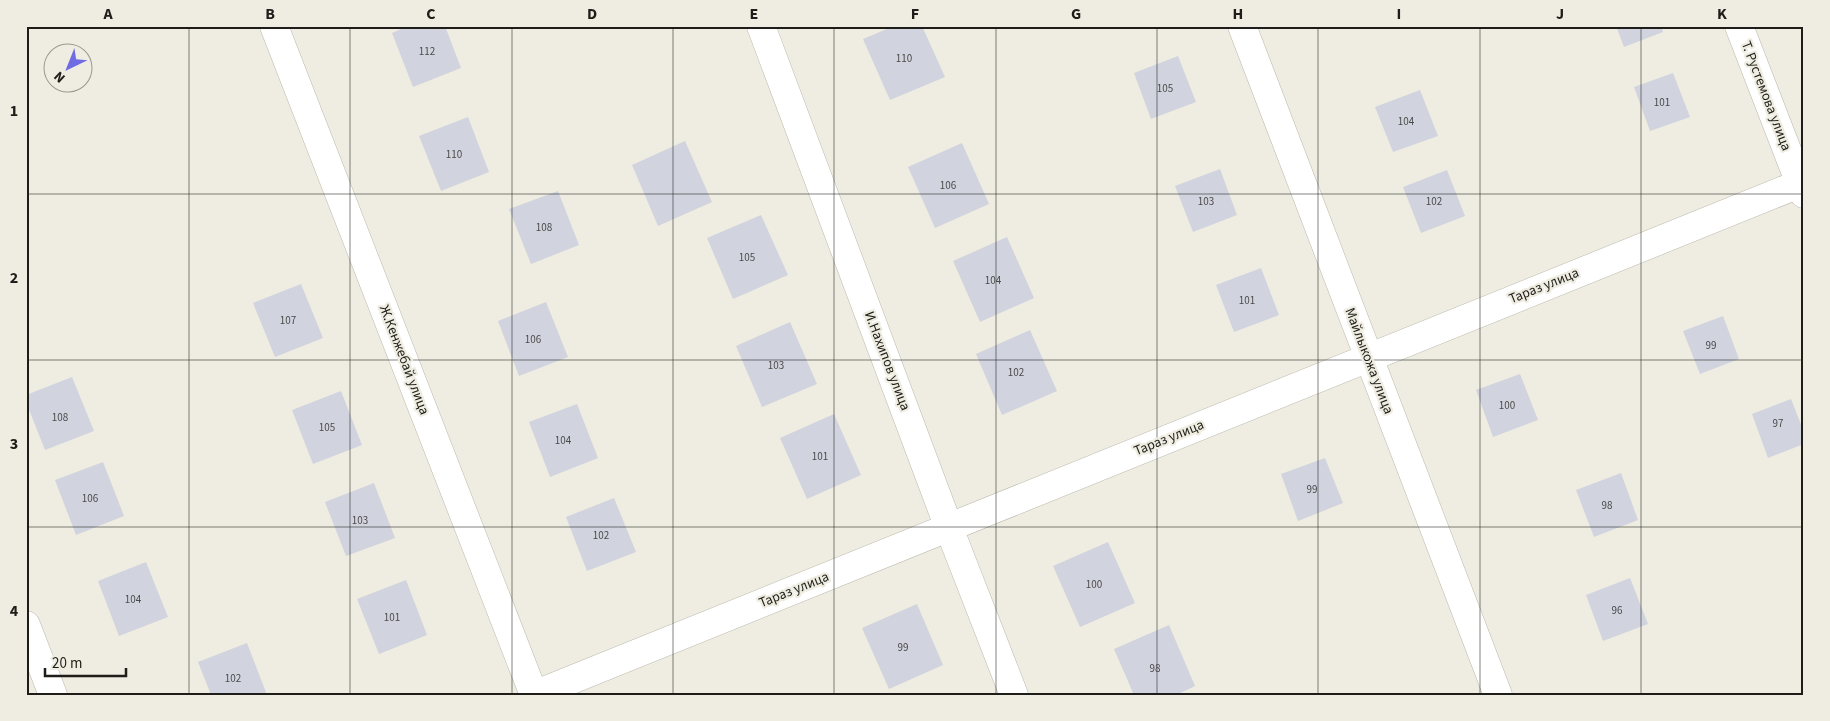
<svg xmlns="http://www.w3.org/2000/svg" width="1830" height="721" viewBox="0 0 1830 721" font-family="'Source Sans 3',sans-serif">
<style>
.building{fill:#d1d3de}
.lines{fill:none;stroke-linecap:round;stroke-linejoin:round}
.minor-casing{stroke:#bbb9ad;stroke-width:29}
.minor{stroke:#fff;stroke-width:28}
.grid{fill:none;stroke:#1e1d19;stroke-width:1;stroke-opacity:0.55}
.labels{text-anchor:middle;dominant-baseline:central;stroke-width:4.5;stroke-linejoin:round;paint-order:stroke}
.number-label{font-size:11px;fill:#4b4a4a}
.street-label{font-size:14px;fill:#1e1d19;stroke:#efede1}
.neatline{fill:none;stroke:#1e1d19;stroke-width:2}
.grid-label{font-size:16px;text-anchor:middle;font-weight:bold;fill:#1e1d19}
</style>
<rect width="100%" height="100%" fill="#efede1"/>
<g class="building">
<path d="M408 26H445L461 68 413 87 392 33Z"/>
<path d="M894 26H922L945 77 890 100 863 39Z"/>
<path d="M1616 26H1661L1663 32 1624 47Z"/>
<path d="M1178 56 1196 102 1151 119 1134 73Z"/>
<path d="M1673 73 1690 117 1650 131 1634 87Z"/>
<path d="M1420 90 1438 136 1393 152 1375 107Z"/>
<path d="M468 117 489 172 441 191 419 136Z"/>
<path d="M685 141 712 202 658 226 632 165Z"/>
<path d="M962 143 989 204 935 228 908 167Z"/>
<path d="M1220 169 1237 215 1193 232 1175 186Z"/>
<path d="M1447 170 1465 216 1421 233 1403 187Z"/>
<path d="M558 191 579 245 531 264 509 209Z"/>
<path d="M761 215 788 275 733 299 707 238Z"/>
<path d="M1007 237 1034 298 980 322 953 261Z"/>
<path d="M1261 268 1279 315 1234 332 1216 285Z"/>
<path d="M301 284 323 338 275 357 253 303Z"/>
<path d="M546 302 568 357 519 376 498 321Z"/>
<path d="M1723 316 1739 359 1700 374 1683 331Z"/>
<path d="M790 322 817 384 762 407 736 346Z"/>
<path d="M1030 330 1057 391 1002 415 976 354Z"/>
<path d="M1520 374 1538 420 1493 437 1476 390Z"/>
<path d="M72 377 94 431 45 450 26 402V395Z"/>
<path d="M341 391 362 445 313 464 292 410Z"/>
<path d="M1791 399 1804 432V444L1768 458 1752 414Z"/>
<path d="M577 404 598 458 550 477 529 422Z"/>
<path d="M834 414 861 475 807 499 780 438Z"/>
<path d="M1325 458 1343 503 1298 521 1281 474Z"/>
<path d="M103 462 124 516 76 535 55 480Z"/>
<path d="M1621 473 1638 520 1594 537 1576 490Z"/>
<path d="M374 483 395 538 346 556 325 502Z"/>
<path d="M614 498 636 552 587 571 566 517Z"/>
<path d="M1108 542 1135 603 1080 627 1053 566Z"/>
<path d="M146 562 168 617 119 636 98 581Z"/>
<path d="M1630 578 1648 624 1603 641 1586 595Z"/>
<path d="M406 580 427 635 379 654 357 599Z"/>
<path d="M917 604 943 665 889 689 862 628Z"/>
<path d="M1169 625 1195 686 1176 695H1134L1114 649Z"/>
<path d="M247 643 267 695H211L198 662Z"/>
</g>
<g class="lines">
<g class="minor-casing">
<g id="minor">
<path d="M274 26 534 695"/>
<path d="M761 26 949 528 1014 695"/>
<path d="M1242 26 1498 695"/>
<path d="M1739 26 1804 194"/>
<path d="M26 625 53 695"/>
<path d="M534 695 1804 182"/>
</g>
</g>
<use href="#minor" class="minor"/>
</g>
<path class="grid" d="M189 26V695M350 26V695M512 26V695M673 26V695M834 26V695M996 26V695M1157 26V695M1318 26V695M1480 26V695M1641 26V695M26 194H1804M26 360H1804M26 527H1804"/>
<g class="labels">
<g class="number-label">
<text x="427" y="51">112</text>
<text x="904" y="58">110</text>
<text x="1165" y="88">105</text>
<text x="1662" y="102">101</text>
<text x="1406" y="121">104</text>
<text x="454" y="154">110</text>
<text x="948" y="185">106</text>
<text x="1206" y="201">103</text>
<text x="1434" y="201">102</text>
<text x="544" y="227">108</text>
<text x="747" y="257">105</text>
<text x="993" y="280">104</text>
<text x="1247" y="300">101</text>
<text x="288" y="320">107</text>
<text x="533" y="339">106</text>
<text x="1711" y="345">99</text>
<text x="776" y="365">103</text>
<text x="1016" y="372">102</text>
<text x="1507" y="405">100</text>
<text x="60" y="417">108</text>
<text x="1778" y="423">97</text>
<text x="327" y="427">105</text>
<text x="563" y="440">104</text>
<text x="820" y="456">101</text>
<text x="1312" y="489">99</text>
<text x="90" y="498">106</text>
<text x="1607" y="505">98</text>
<text x="360" y="520">103</text>
<text x="601" y="535">102</text>
<text x="1094" y="584">100</text>
<text x="133" y="599">104</text>
<text x="1617" y="610">96</text>
<text x="392" y="617">101</text>
<text x="903" y="647">99</text>
<text x="1155" y="668">98</text>
<text x="233" y="678">102</text>
</g>
<g class="street-label">
<text transform="translate(1766 96) rotate(69)">Т. Рустемова улица</text>
<text transform="translate(1544 286) rotate(-22)">Тараз улица</text>
<text transform="translate(404 360) rotate(69)">Ж.Кенжебай улица</text>
<text transform="translate(887 361) rotate(69)">И.Нахипов улица</text>
<text transform="translate(1369 361) rotate(69)">Майлыкожа улица</text>
<text transform="translate(1169 438) rotate(-22)">Тараз улица</text>
<text transform="translate(794 590) rotate(-22)">Тараз улица</text>
</g>
</g>
<rect width="1830" height="721" fill="none" stroke="#efede1" stroke-width="55"/>
<g transform="translate(68 68) rotate(223)"><circle r="24" fill="#efede1" stroke="#9b9a91"/>
<path d="M0-4L9 19L0 12L-9 19Z" fill="#6e6be5"/>
<text y="-8" font-size="14" font-weight="bold" text-anchor="middle" fill="#1e1d19">N</text>
</g>
<path d="M45 668v8h81v-8" fill="none" stroke="#1e1d19" stroke-width="2.5"/>
<text x="52" y="668" font-size="15" fill="#1e1d19" stroke="#efede1" stroke-width="4" paint-order="stroke">20 m</text>
<rect x="28" y="28" width="1774" height="666" class="neatline"/>
<g class="grid-label">
<text x="108" y="19">A</text>
<text x="270" y="19">B</text>
<text x="431" y="19">C</text>
<text x="592" y="19">D</text>
<text x="754" y="19">E</text>
<text x="915" y="19">F</text>
<text x="1076" y="19">G</text>
<text x="1238" y="19">H</text>
<text x="1399" y="19">I</text>
<text x="1560" y="19">J</text>
<text x="1722" y="19">K</text>
<text x="14" y="116">1</text>
<text x="14" y="283">2</text>
<text x="14" y="449">3</text>
<text x="14" y="616">4</text>
</g>
</svg>
